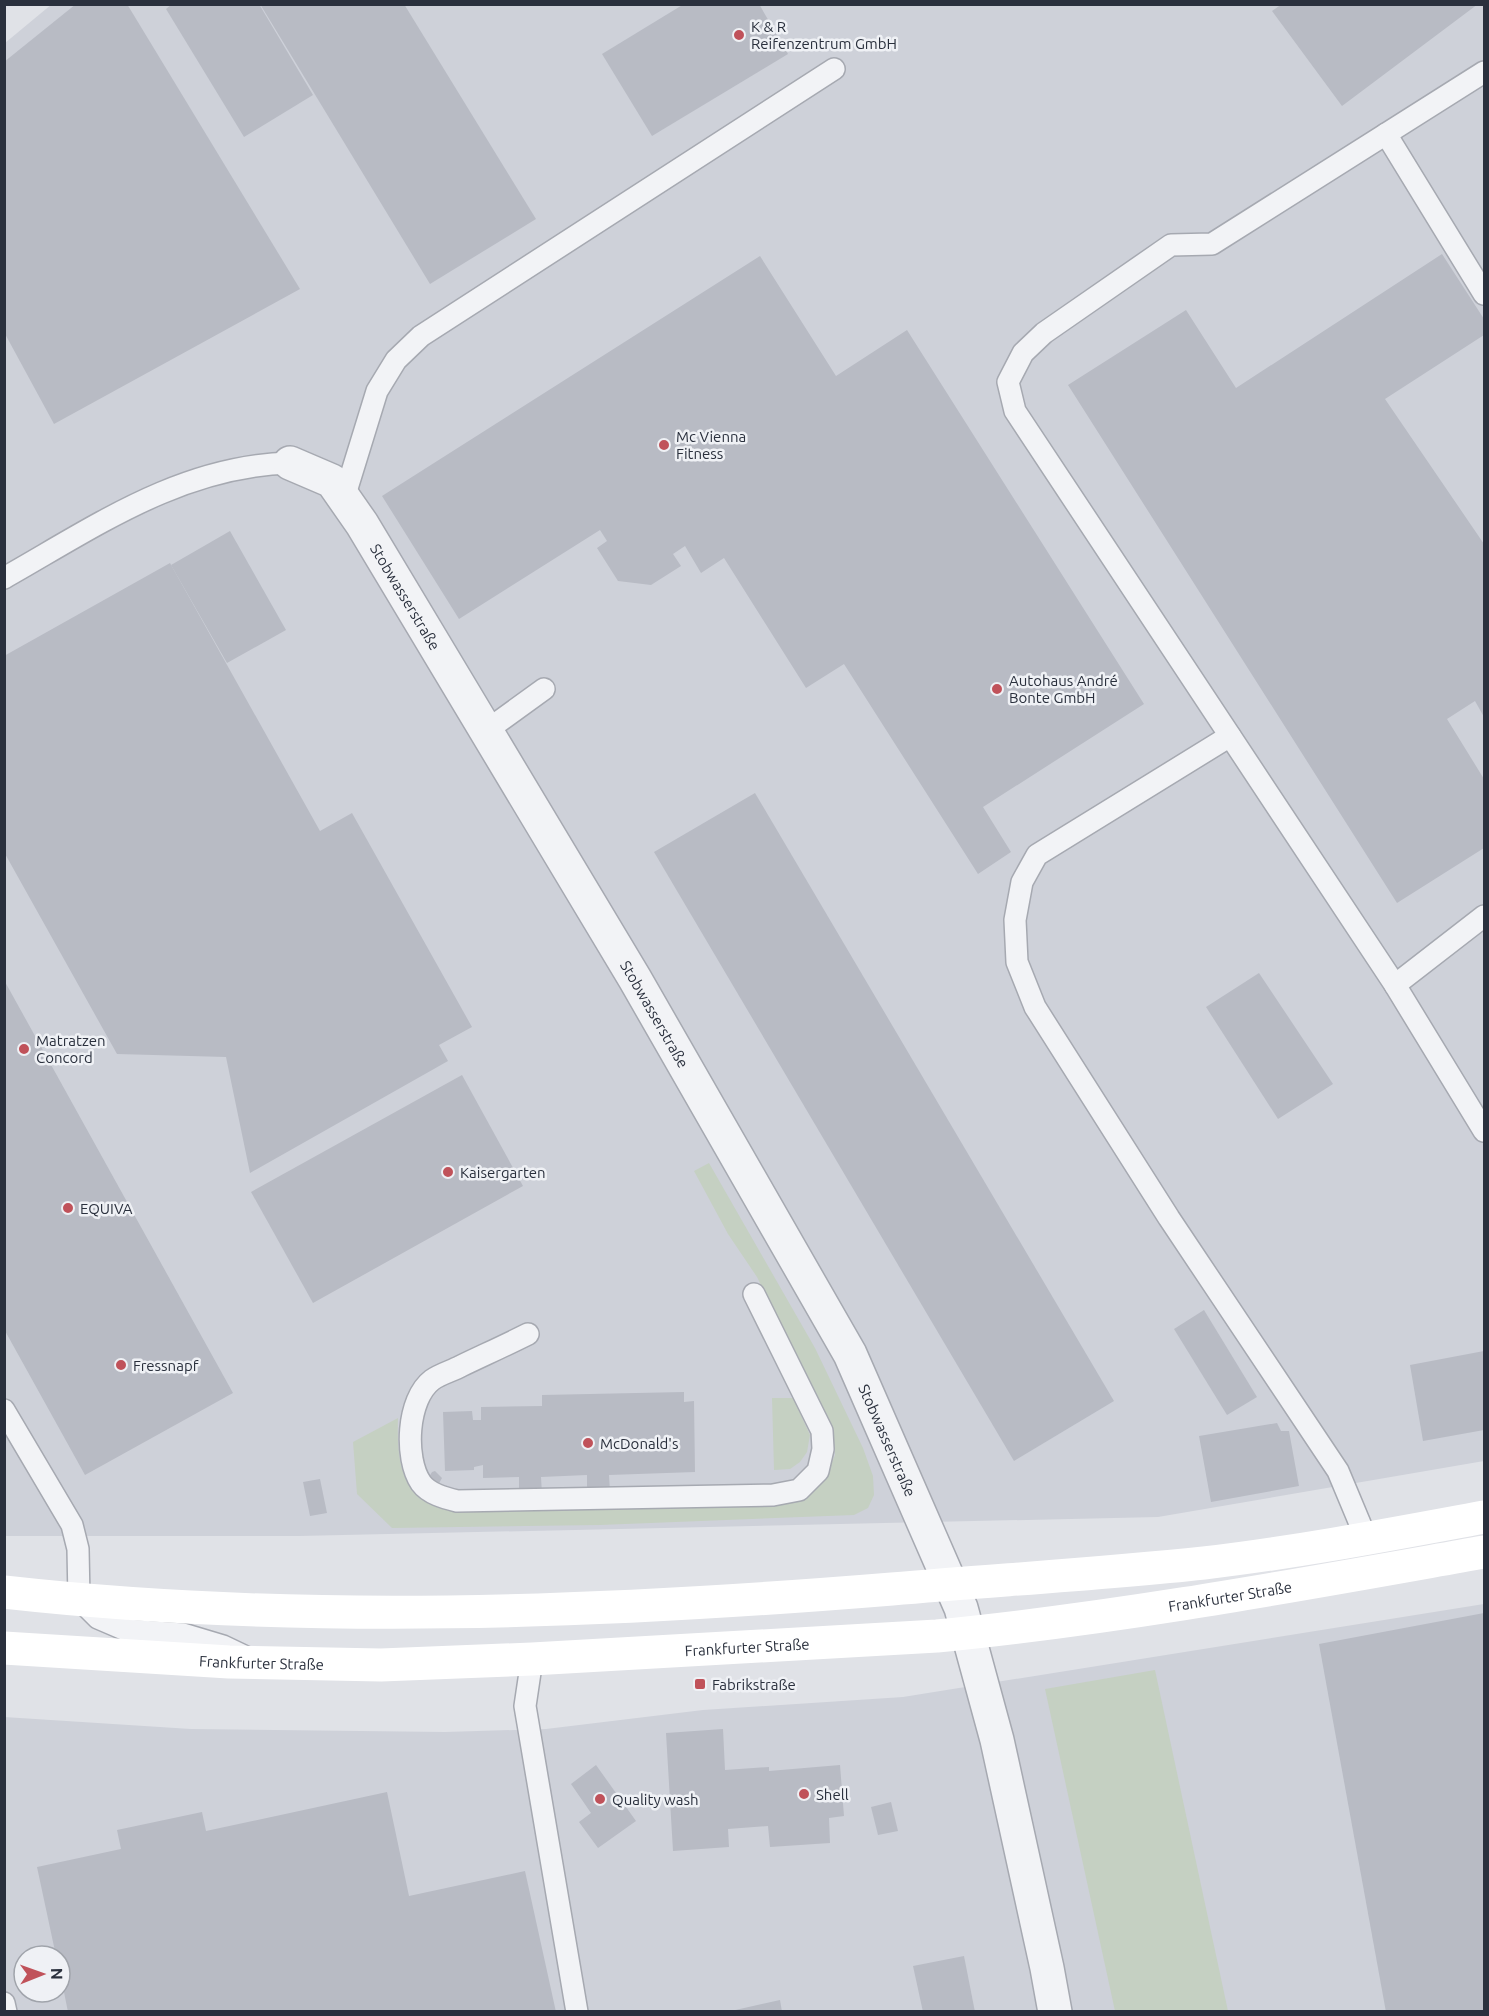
<svg xmlns="http://www.w3.org/2000/svg" width="1489" height="2016" viewBox="0 0 1489 2016" font-family="Ubuntu,sans-serif">
<style>
.built{fill:#ced1d9;fill-rule:evenodd}
.green{fill:#c5d0c2}
.building{fill:#b8bbc4}
.lines{fill:none;stroke-linecap:round;stroke-linejoin:round}
.lane-casing{stroke:#a6a9b1;stroke-width:24}
.street-casing{stroke:#a6a9b1;stroke-width:36}
.lane{stroke:#f2f3f6;stroke-width:21}
.street{stroke:#f2f3f6;stroke-width:33}
.secondary{stroke:#fff;stroke-width:33}
.poi-dot{fill:#c0525a;stroke:#eff1f5;stroke-width:2}
.labels{text-anchor:middle;dominant-baseline:central;stroke-width:5;stroke-linejoin:round;paint-order:stroke}
.poi-label{font-size:15px;fill:#2a303d;stroke:#eff1f5;text-anchor:start}
.street-label{font-size:15px;fill:#2a303d;stroke:#eff1f5}
</style>
<rect width="100%" height="100%" fill="#e0e2e7"/>
<g class="built">
<path d="M52 4 1484 5V1461L1158 1517 299 1536H5V43Z"/>
<path d="M1484 1604V2011H5L4 1717 191 1729 445 1732 546 1729 703 1710 903 1697ZM24 1956H60V1992H24Z"/>
</g>
<g class="green">
<path d="M709 1163 815 1348 863 1448 873 1476 874 1495 868 1508 854 1515 600 1525 392 1528 357 1494 353 1442 398 1418C397 1449 398 1488 429 1503 436 1507 445 1508 452 1509L786 1502 826 1476 835 1455 831 1427 757 1277 728 1234 694 1171Z"/>
<path d="M772 1398H793L810 1435 807 1452 800 1462 790 1469 774 1470Z"/>
<path d="M1155 1670 1228 2011H1115L1045 1689Z"/>
</g>
<g class="building">
<path d="M76 4H127L300 289 54 424 4 332V62Z"/>
<path d="M172 4H259L313 95 244 137 166 9Z"/>
<path d="M260 4H404L536 219 430 284Z"/>
<path d="M684 4H759L788 54 652 136 602 54Z"/>
<path d="M1282 4H1478L1342 106 1272 11Z"/>
<path d="M1442 254 1484 319V335L1385 399 1484 544V717L1475 701 1447 719 1484 779V848L1397 903 1068 385 1186 310 1236 388Z"/>
<path d="M760 256 836 376 907 330 1144 704 983 807 1011 852 978 874 844 664 806 688 724 558 701 573 685 546 673 554 681 566 651 585 618 581 597 548 607 541 600 530 459 619 382 496Z"/>
<path d="M230 531 286 630 227 663 171 565Z"/>
<path d="M170 563 320 831 352 813 472 1027 439 1045 448 1061 250 1173 226 1057 117 1054 4 852V656Z"/>
<path d="M755 793 1114 1401 1014 1461 654 852Z"/>
<path d="M1259 973 1333 1084 1278 1119 1206 1007Z"/>
<path d="M4 980 233 1393 85 1475 4 1329Z"/>
<path d="M462 1075 523 1186 313 1303 251 1192Z"/>
<path d="M1204 1310 1257 1397 1227 1415 1174 1329Z"/>
<path d="M1484 1351V1430L1423 1441 1410 1365Z"/>
<path d="M684 1392V1402L694 1401 695 1472 609 1475 610 1492 587 1493V1475L541 1477 542 1494 519 1495V1477L483 1478V1465L474 1467V1470L445 1471 443 1412 472 1411 473 1420H481V1407L542 1406V1395Z"/>
<path d="M1277 1423 1281 1431H1289L1299 1486 1211 1502 1199 1436Z"/>
<path d="M435 1471 442 1478 437 1487 429 1477 432 1472Z"/>
<path d="M320 1479 327 1513 310 1516 303 1482Z"/>
<path d="M1484 1613V2012H1386L1319 1644Z"/>
<path d="M723 1729 725 1770 769 1767V1771L840 1765 844 1816 829 1818 830 1843 770 1847 768 1826 728 1829 729 1847 673 1851 666 1733Z"/>
<path d="M596 1765 636 1821 598 1848 579 1822 591 1813 571 1784Z"/>
<path d="M387 1792 409 1896 525 1871 556 2012H68L60 1972V1956H56L37 1867 121 1849 117 1830 202 1812 206 1831Z"/>
<path d="M891 1802 898 1831 878 1835 871 1807Z"/>
<path d="M964 1956 975 2012H923L913 1966Z"/>
<path d="M780 2000 782 2012H731V2011Z"/>
</g>
<g class="lines">
<g class="lane-casing">
<g id="lane">
<path d="M1484 72 1212 244 1171 245 1044 333 1023 353 1008 382 1015 411 1395 985 1484 1131"/>
<path d="M1386 134 1484 294"/>
<path d="M344 498 377 391 396 360 421 336 834 69"/>
<path d="M4 578C96 526 181 466 290 463"/>
<path d="M486 731 544 689"/>
<path d="M1230 736 1037 855 1022 882 1015 920 1017 962 1035 1007 1169 1218 1338 1471 1366 1538"/>
<path d="M1395 985 1484 916"/>
<path d="M528 1334C506 1345 484 1355 461 1366 452 1371 440 1374 432 1380 407 1399 404 1458 421 1483 429 1494 445 1498 457 1501L773 1495 799 1490 818 1471 823 1449 822 1431 754 1294"/>
<path d="M4 1410 72 1525 78 1549 79 1599 98 1618 126 1630 183 1634 223 1646 246 1657"/>
<path d="M532 1659 525 1706 577 2012"/>
<path d="M4 2003 6 2012"/>
</g>
</g>
<g class="street-casing">
<g id="street">
<path id="s1" d="M290 463 332 481 362 524 635 979 850 1354 961 1608 997 1740 1047 1968 1055 2012"/>
</g>
</g>
<use href="#lane" class="lane"/>
<use href="#street" class="street"/>
<g class="secondary">
<path d="M4 1592C299 1625 598 1613 892 1589 996 1580 1101 1574 1204 1563 1298 1552 1392 1534 1484 1517"/>
<path id="s2" d="M4 1648 229 1662 381 1665 532 1659 937 1636C1121 1618 1303 1584 1484 1552"/>
</g>
</g>
<g class="poi-dot">
<circle cx="739" cy="35" r="6"/>
<circle cx="664" cy="445" r="6"/>
<circle cx="997" cy="689" r="6"/>
<circle cx="24" cy="1049" r="6"/>
<circle cx="448" cy="1172" r="6"/>
<circle cx="68" cy="1208" r="6"/>
<circle cx="121" cy="1365" r="6"/>
<circle cx="588" cy="1443" r="6"/>
<rect x="694" y="1678" width="12" height="12" rx="3"/>
<circle cx="804" cy="1794" r="6"/>
<circle cx="600" cy="1799" r="6"/>
</g>
<g class="labels">
<g class="poi-label">
<text x="751" y="26">K &amp; R<tspan x="751" dy="17">Reifenzentrum GmbH</tspan></text>
<text x="676" y="436">Mc Vienna<tspan x="676" dy="17">Fitness</tspan></text>
<text x="1009" y="680">Autohaus André<tspan x="1009" dy="17">Bonte GmbH</tspan></text>
<text x="36" y="1040">Matratzen<tspan x="36" dy="17">Concord</tspan></text>
<text x="460" y="1172">Kaisergarten</text>
<text x="80" y="1208">EQUIVA</text>
<text x="133" y="1365">Fressnapf</text>
<text x="600" y="1443">McDonald's</text>
<text x="712" y="1684">Fabrikstraße</text>
<text x="816" y="1794">Shell</text>
<text x="612" y="1799">Quality wash</text>
</g>
<g class="street-label">
<text stroke="none"><textPath href="#s1" startOffset="183">Stobwasserstraße</textPath></text>
<text stroke="none"><textPath href="#s1" startOffset="669">Stobwasserstraße</textPath></text>
<text stroke="none"><textPath href="#s1" startOffset="1155">Stobwasserstraße</textPath></text>
<text stroke="none"><textPath href="#s2" startOffset="1230">Frankfurter Straße</textPath></text>
<text stroke="none"><textPath href="#s2" startOffset="744">Frankfurter Straße</textPath></text>
<text stroke="none"><textPath href="#s2" startOffset="258">Frankfurter Straße</textPath></text>
</g>
</g>
<rect width="1489" height="2016" fill="none" stroke="#2a303d" stroke-width="12"/>
<g transform="translate(42 1974) rotate(89)"><circle r="28" fill="#eff1f5" stroke="#a0a4ab" stroke-width="1.5"/>
<path d="M0-4.5L10 22L0 15L-10 22Z" fill="#c0525a"/>
<text y="-9" font-size="16" font-weight="bold" text-anchor="middle" fill="#2a303d">N</text>
</g>
</svg>
